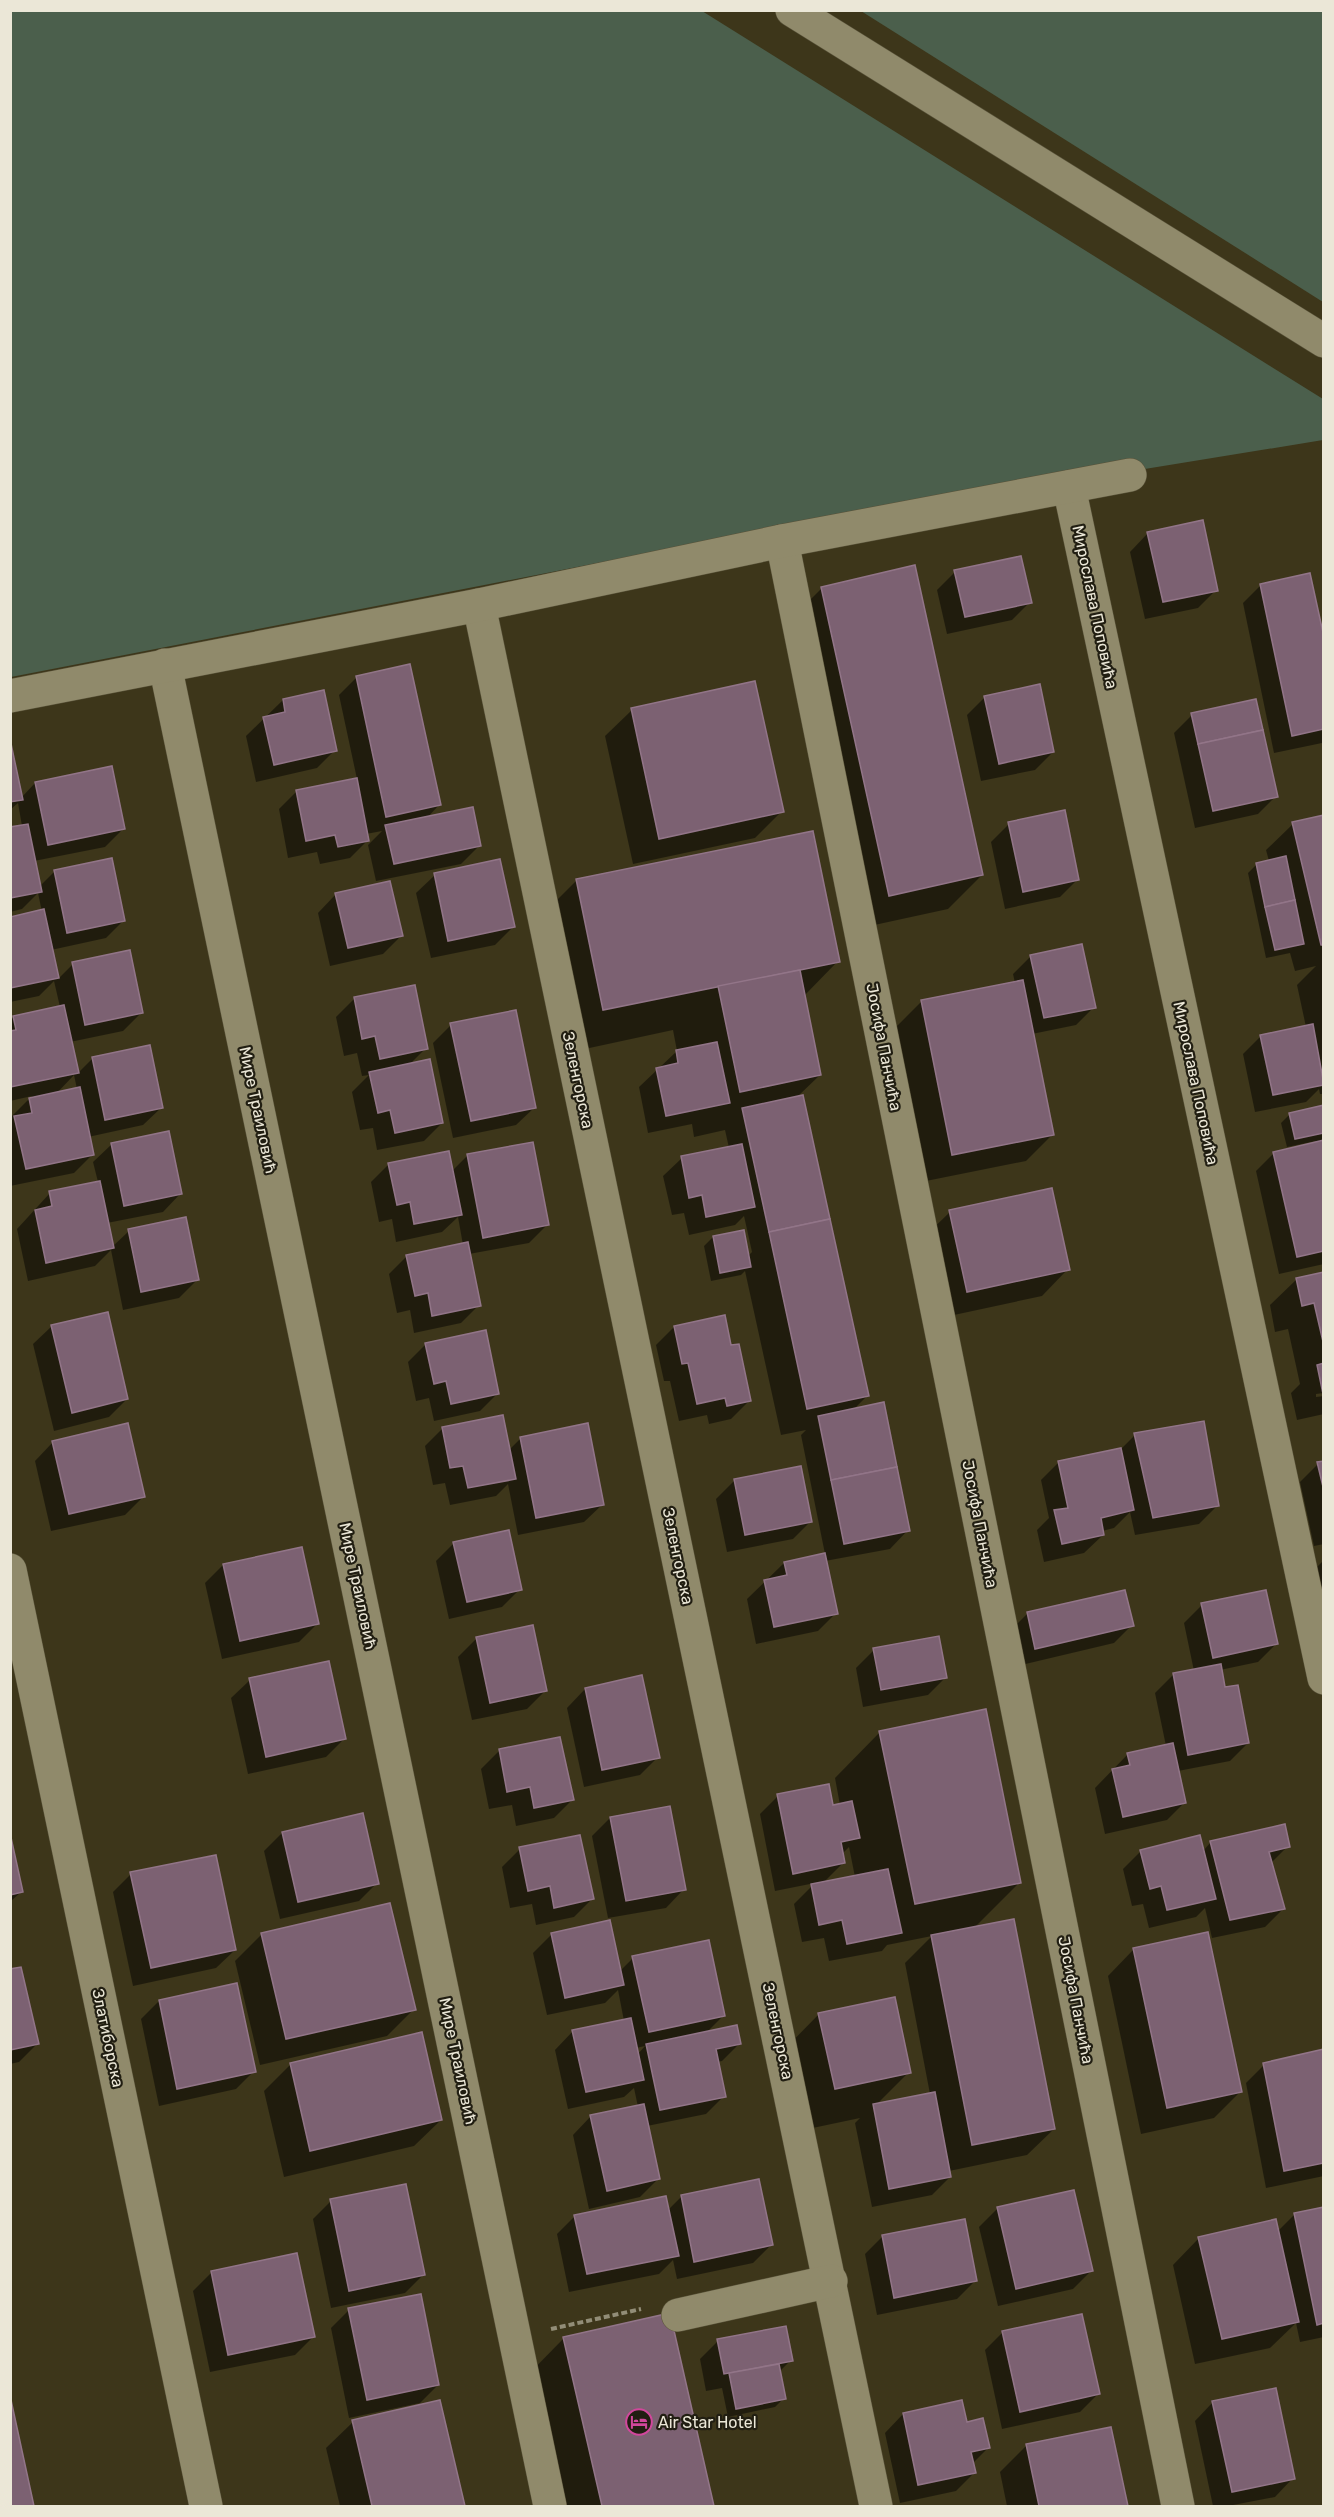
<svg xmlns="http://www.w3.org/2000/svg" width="1334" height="2517" viewBox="0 0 1334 2517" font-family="Rubik,sans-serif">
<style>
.green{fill:#4b5f4c}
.shadow{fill:#0007;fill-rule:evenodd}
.building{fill:#7c6172;stroke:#927588;stroke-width:1.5}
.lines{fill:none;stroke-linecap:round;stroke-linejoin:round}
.minor-casing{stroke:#585239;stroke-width:34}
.path{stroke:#928d77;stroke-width:4;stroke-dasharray:6 3;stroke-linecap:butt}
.minor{stroke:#908a6b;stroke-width:33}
.labels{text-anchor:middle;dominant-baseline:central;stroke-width:4.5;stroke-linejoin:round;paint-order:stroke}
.street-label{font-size:16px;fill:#ebe7d7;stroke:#211e12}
.poi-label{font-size:16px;fill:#ebe7d7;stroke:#211e12;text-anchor:start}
</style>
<rect width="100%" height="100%" fill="#3d361a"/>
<g class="green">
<path d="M11 11H702L1323 399V440L752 533 11 677Z"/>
<path d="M861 11H1323V302Z"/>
</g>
<g class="shadow">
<path d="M1148 533 1216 590 1198 608 1145 619 1130 552Z"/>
<path d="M955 572 1030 602 1012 620 947 634 937 590Z"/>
<path d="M1261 585 1324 645 1322 743 1274 753 1243 603Z"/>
<path d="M822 588 982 875 948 909 856 929 788 622Z"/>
<path d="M357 677 439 805 426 819 479 846 461 864 376 881 368 845 382 831 366 834 368 840 350 858 320 864 317 852 288 858 279 809 297 791 357 779 339 695Z"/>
<path d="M985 697 1053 752 1035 770 981 781 967 715Z"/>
<path d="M283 700 335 750 317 768 256 782 246 736Z"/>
<path d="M632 710 782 811 755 838 633 864 605 736Z"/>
<path d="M1192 715 1276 796 1258 814 1195 828 1174 733Z"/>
<path d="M10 747 21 798 35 783 123 829 105 847 34 861 39 887 55 871 124 920 106 938 51 950 58 979 73 964 141 1013 123 1031 70 1042 77 1074 93 1058 162 1107 143 1125 88 1137 92 1155 74 1173 10 1186 11 1117 32 1096 10 1101V1020L14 1017 60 1007 54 981 39 996 10 1002V918L42 912 38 893 22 909 10 912V829L22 826 18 803 10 810ZM74 1075 77 1089 56 1094Z"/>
<path d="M1324 817V1094H1320L1319 1089 1306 1102 1255 1112 1243 1054 1261 1036 1306 1027 1297 985 1316 966 1295 971 1290 953 1266 958 1248 873 1257 864 1269 861 1266 850 1293 824Z"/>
<path d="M1009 824 1078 879 1060 897 1005 909 991 842Z"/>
<path d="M435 875 513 927 495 945 431 958 416 893Z"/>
<path d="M577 880 838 961 804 996 820 1075 796 1098 867 1396 853 1410 908 1530 890 1549 825 1561 836 1613 818 1631 756 1644 747 1599 784 1563 825 1554 801 1435 806 1430 781 1435 745 1271 741 1275 711 1281 704 1246 713 1237 748 1256 752 1252 744 1216 735 1225 689 1235 684 1213 672 1215 663 1176 682 1158 729 1148 725 1130 694 1137 692 1124 648 1133 639 1087 677 1051 673 1030 557 1055 531 926Z"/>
<path d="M336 894 401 936 383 954 330 966 318 913Z"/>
<path d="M1031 956 1094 1007 1076 1025 1032 1034 1052 1135 1026 1161 926 1181 895 1028 922 1001 1015 983 1013 974Z"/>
<path d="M354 999 426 1048 409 1065 442 1123 424 1141 377 1150 373 1128 360 1130 352 1092 369 1075 362 1076 357 1053 344 1056 336 1017Z"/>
<path d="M451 1025 535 1107 516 1125 453 1138 433 1043Z"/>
<path d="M1324 1107V1264L1279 1274 1256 1171 1274 1153 1317 1143 1316 1141 1287 1147 1281 1123 1290 1114Z"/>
<path d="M531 1143 547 1225 529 1243 469 1254 479 1305 461 1323 414 1333 410 1310 397 1313 389 1274 407 1256 463 1245 458 1217 442 1232 396 1242 392 1219 379 1222 371 1182 389 1164 452 1171 467 1156Z"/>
<path d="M112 1144 181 1193 163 1212 107 1223 112 1247 129 1231 197 1280 179 1298 123 1310 111 1250 95 1266 28 1281 17 1229 50 1193 98 1182 93 1162Z"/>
<path d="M950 1212 1068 1269 1042 1296 940 1318 923 1238Z"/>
<path d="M1324 1273V1393L1316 1394V1397L1324 1396V1414L1297 1420 1291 1393 1300 1384 1288 1329 1275 1332 1270 1305 1297 1279Z"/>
<path d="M52 1326 127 1399 109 1417 54 1431 33 1344Z"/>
<path d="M674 1327 730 1347 749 1401 731 1419 709 1424 707 1415 679 1421 670 1381H664L656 1345Z"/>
<path d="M426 1344 498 1393 480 1411 434 1421 429 1398 416 1401 408 1362Z"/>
<path d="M443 1428 509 1450 521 1438 603 1504 584 1522 518 1535 508 1484 496 1496 450 1505 445 1483 433 1485 425 1446Z"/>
<path d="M1135 1435 1217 1506 1199 1524 1135 1535 1130 1512 1114 1528 1102 1531 1103 1535 1084 1553 1044 1562 1037 1530 1049 1518 1041 1480 1059 1462 1120 1450Z"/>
<path d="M53 1442 143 1497 125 1515 51 1531 35 1461Z"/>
<path d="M1324 1463V1544L1314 1546 1300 1482 1318 1464Z"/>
<path d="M734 1481 811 1521 793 1539 727 1552 716 1499Z"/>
<path d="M454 1543 520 1589 502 1607 449 1619 436 1561Z"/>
<path d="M1324 1560V1624L1306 1578Z"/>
<path d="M223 1565 317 1624 299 1642 222 1659 205 1583Z"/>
<path d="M1124 1592 1132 1625 1114 1643 1017 1666 1009 1632 1027 1614Z"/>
<path d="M1202 1605 1276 1644 1258 1662 1220 1670 1223 1689 1248 1743 1230 1761 1178 1771 1185 1802 1167 1820 1105 1834 1095 1788 1128 1754 1166 1746 1155 1693 1173 1675 1194 1671 1184 1623Z"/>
<path d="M476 1639 546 1690 527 1709 472 1720 458 1657Z"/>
<path d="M874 1650 946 1677 928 1695 863 1707 856 1668Z"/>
<path d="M641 1677 658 1757 640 1775 584 1787 567 1708 585 1689Z"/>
<path d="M250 1680 344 1739 326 1757 248 1774 231 1698Z"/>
<path d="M880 1732 1020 1882 974 1928 1054 2129 1027 2155 949 2171 950 2177 932 2195 872 2207 855 2123 860 2118 789 2133 774 2060 819 2014 909 2072 877 2104 930 2094 905 1963 932 1936 887 1945 882 1951 829 1961 824 1938 802 1942 794 1904 815 1883 775 1891 760 1814 778 1796 832 1807 840 1805 835 1778ZM849 1847 855 1877 822 1884 843 1863 842 1854Z"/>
<path d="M500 1750 572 1800 554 1818 516 1826 512 1805 489 1809 481 1769Z"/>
<path d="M610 1818 684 1889 666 1908 608 1918 592 1836Z"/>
<path d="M282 1833 377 1883 359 1901 280 1919 264 1851Z"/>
<path d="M10 1841 21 1892 10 1902Z"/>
<path d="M1211 1842 1288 1846 1271 1863 1283 1909 1265 1927 1212 1938 1205 1908 1196 1917 1149 1928 1143 1904 1132 1906 1123 1869 1141 1851H1203Z"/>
<path d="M520 1849 592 1899 574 1917 536 1925 532 1904 510 1908 502 1867Z"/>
<path d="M131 1874 235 1950 216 1968 133 1986 113 1892Z"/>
<path d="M262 1934 414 2009 387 2036 260 2065 235 1961Z"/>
<path d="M552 1934 620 1971 633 1958 724 2015 706 2033 740 2043 722 2061 717 2062 724 2096 706 2114 647 2126 658 2179 640 2197 589 2209 573 2135 591 2116 638 2107 634 2088 624 2097 568 2109 555 2050 573 2031 624 2021 618 1990 605 2003 547 2015 533 1953ZM645 2046 637 2055 636 2048Z"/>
<path d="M1134 1949 1241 2091 1214 2118 1141 2134 1108 1976Z"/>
<path d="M10 1971 37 2044 19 2062 10 2064Z"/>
<path d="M159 2001 254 2071 236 2089 159 2106 141 2019Z"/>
<path d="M1324 2050V2176L1266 2188 1246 2083 1264 2065Z"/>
<path d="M290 2065 441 2120 414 2146 284 2177 264 2091Z"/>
<path d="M682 2196 771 2245 753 2263 677 2279 673 2260 659 2274 569 2292 557 2234 575 2216 667 2211Z"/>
<path d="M331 2201 423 2275 405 2293 331 2308 313 2219Z"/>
<path d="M998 2208 1091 2271 1073 2289 998 2306 979 2227Z"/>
<path d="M1324 2208V2337L1300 2342 1296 2323 1270 2348 1195 2364 1173 2265 1199 2238 1277 2232 1295 2214Z"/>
<path d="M883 2236 975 2281 957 2299 877 2315 865 2254Z"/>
<path d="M296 2255 313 2337 295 2355 210 2372 193 2291 211 2273Z"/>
<path d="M349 2310 438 2385 420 2403 349 2418 331 2328Z"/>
<path d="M669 2314 713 2506H546L519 2384 564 2338Z"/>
<path d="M1003 2332 1098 2394 1080 2412 1002 2429 985 2350Z"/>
<path d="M718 2341 791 2360 779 2372 784 2398 775 2407 728 2417 722 2388 706 2391 700 2359Z"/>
<path d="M439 2401 464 2506H340L326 2448 353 2422Z"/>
<path d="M1213 2402 1293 2478 1275 2497 1228 2506H1213L1195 2421Z"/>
<path d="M10 2403 32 2506H10Z"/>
<path d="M903 2414 965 2423 988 2448 972 2464 974 2473 956 2491 900 2503 885 2433Z"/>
<path d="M1110 2428 1126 2506H1007L1000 2472 1027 2445Z"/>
</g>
<g class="building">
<path d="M1203 520 1218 591 1163 602 1147 532Z"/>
<path d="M1021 556 1032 603 965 617 954 570Z"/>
<path d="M915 565 983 875 889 896 821 587Z"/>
<path d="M1310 573 1324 637V729L1292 736 1260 584Z"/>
<path d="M410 664 441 805 386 817 356 676Z"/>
<path d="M755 681 784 812 659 839 631 708Z"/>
<path d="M1040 684 1054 752 999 764 984 696Z"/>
<path d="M324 690 337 751 274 765 263 717 285 712 283 699Z"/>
<path d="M1256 699 1263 730 1198 744 1191 713Z"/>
<path d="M1263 730 1278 797 1213 811 1198 744Z"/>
<path d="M10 739 23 800 10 802Z"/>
<path d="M112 766 125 829 48 845 35 782Z"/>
<path d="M357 778 369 841 338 847 335 835 306 841 296 790Z"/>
<path d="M473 807 481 846 394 864 385 825Z"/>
<path d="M1065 810 1079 880 1023 892 1008 822Z"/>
<path d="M1324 815V945H1321L1292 822Z"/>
<path d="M28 824 42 892 10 898V827Z"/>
<path d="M813 831 840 962 603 1010 576 879Z"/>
<path d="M1286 856 1295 900 1265 907 1256 863Z"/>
<path d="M112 858 125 921 67 933 54 870Z"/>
<path d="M500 859 515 927 448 941 434 873Z"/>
<path d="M390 881 403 936 348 948 335 893Z"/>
<path d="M1295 900 1304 944 1275 950 1265 907Z"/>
<path d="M44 909 59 978 10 988V917Z"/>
<path d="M1082 944 1096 1008 1044 1018 1030 955Z"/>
<path d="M130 950 143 1013 85 1025 72 962Z"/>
<path d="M800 970 821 1075 740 1092 718 986Z"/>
<path d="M1023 980 1054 1135 952 1155 921 1000Z"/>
<path d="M415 985 428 1049 380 1059 375 1036 362 1039 354 997Z"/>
<path d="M64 1005 79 1073 10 1087V1031L16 1030 13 1016Z"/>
<path d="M516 1010 536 1108 471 1121 450 1023Z"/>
<path d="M1313 1024 1324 1085 1273 1095 1260 1035Z"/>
<path d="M717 1042 730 1103 666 1116 656 1068 678 1063 676 1050Z"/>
<path d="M150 1045 163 1108 105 1120 92 1057Z"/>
<path d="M430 1059 443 1123 395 1133 390 1110 378 1113 369 1072Z"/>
<path d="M80 1087 94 1155 26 1169 14 1116 32 1113 29 1098Z"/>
<path d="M803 1095 830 1219 769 1232 742 1108Z"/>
<path d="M1324 1105V1133L1295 1139 1289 1113Z"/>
<path d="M169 1131 182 1194 124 1206 111 1143Z"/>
<path d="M1324 1140V1251L1297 1257 1273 1152Z"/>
<path d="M533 1142 549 1225 483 1238 467 1154Z"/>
<path d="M742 1144 755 1207 706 1217 702 1195 689 1198 681 1156Z"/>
<path d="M449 1151 462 1215 414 1224 410 1202 397 1205 388 1163Z"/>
<path d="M100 1181 114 1248 46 1263 35 1210 52 1206 49 1191Z"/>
<path d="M1052 1188 1070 1270 967 1292 949 1210Z"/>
<path d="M186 1217 199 1280 141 1292 128 1229Z"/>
<path d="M830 1219 869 1396 807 1409 769 1232Z"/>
<path d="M744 1230 751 1267 720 1273 713 1236Z"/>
<path d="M468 1242 481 1306 432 1316 428 1293 415 1296 406 1255Z"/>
<path d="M1324 1272V1346L1314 1303 1302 1306 1296 1278Z"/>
<path d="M108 1312 128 1399 72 1413 51 1325Z"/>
<path d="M725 1315 731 1345 739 1344 751 1401 727 1406 725 1398 697 1404 688 1363 682 1364 674 1326Z"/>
<path d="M486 1330 499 1394 451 1404 446 1381 434 1384 425 1343Z"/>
<path d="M1324 1363V1394H1323L1317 1365Z"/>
<path d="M884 1402 897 1467 831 1480 818 1416Z"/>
<path d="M503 1415 516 1479 468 1488 463 1466 450 1468 442 1427Z"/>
<path d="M1204 1421 1219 1506 1153 1518 1134 1433Z"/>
<path d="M128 1423 145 1497 69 1514 52 1441Z"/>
<path d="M588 1423 604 1505 536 1518 520 1437Z"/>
<path d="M1121 1448 1134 1510 1101 1518 1104 1535 1062 1544 1054 1510 1068 1508 1058 1461Z"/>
<path d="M1324 1461V1491L1317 1462Z"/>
<path d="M801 1466 812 1522 745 1535 734 1479Z"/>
<path d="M897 1467 910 1531 844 1544 831 1480Z"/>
<path d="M509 1530 522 1590 467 1602 453 1542Z"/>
<path d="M302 1547 319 1624 240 1641 223 1564Z"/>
<path d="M825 1553 838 1614 774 1627 764 1580 787 1575 784 1562Z"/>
<path d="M1125 1590 1134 1626 1035 1649 1027 1612Z"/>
<path d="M1266 1590 1278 1644 1213 1658 1201 1603Z"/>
<path d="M533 1625 547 1691 490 1703 476 1637Z"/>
<path d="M939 1636 947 1678 881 1690 873 1648Z"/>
<path d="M329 1661 346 1739 266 1757 249 1678Z"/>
<path d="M1221 1664 1225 1687 1238 1685 1249 1743 1188 1755 1173 1673Z"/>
<path d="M642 1675 660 1758 602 1770 585 1688Z"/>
<path d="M986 1709 1021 1883 915 1904 879 1731Z"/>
<path d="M560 1737 574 1800 534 1808 530 1787 507 1792 499 1749Z"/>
<path d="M1173 1743 1186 1803 1123 1817 1112 1769 1130 1765 1127 1753Z"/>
<path d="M829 1784 833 1805 852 1801 860 1838 841 1842 845 1863 793 1874 777 1794Z"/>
<path d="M670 1806 686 1890 626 1901 610 1817Z"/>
<path d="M363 1813 379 1884 298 1902 282 1832Z"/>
<path d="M1285 1824 1290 1847 1269 1852 1285 1909 1230 1920 1210 1841Z"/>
<path d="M10 1833 23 1892 10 1895Z"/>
<path d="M580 1835 594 1899 554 1908 550 1886 528 1891 519 1847Z"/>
<path d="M1200 1835 1216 1899 1167 1910 1161 1886 1150 1889 1140 1850Z"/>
<path d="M216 1855 236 1950 151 1968 130 1872Z"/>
<path d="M888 1869 902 1933 847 1944 842 1920 819 1925 811 1884Z"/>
<path d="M390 1903 416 2010 286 2039 261 1933Z"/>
<path d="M1014 1919 1055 2129 972 2145 931 1935Z"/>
<path d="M610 1920 624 1985 565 1998 551 1933Z"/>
<path d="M1208 1932 1242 2092 1167 2108 1133 1948Z"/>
<path d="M709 1940 725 2016 649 2032 632 1956Z"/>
<path d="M21 1967 39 2044 10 2050V1969Z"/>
<path d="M237 1983 256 2072 177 2089 159 2000Z"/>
<path d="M895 1997 911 2073 835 2089 818 2013Z"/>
<path d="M631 2018 644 2080 586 2092 572 2030Z"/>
<path d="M737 2025 741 2044 716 2049 726 2097 660 2110 646 2044Z"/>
<path d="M422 2032 442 2120 310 2151 290 2063Z"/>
<path d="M1324 2049V2163L1284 2171 1263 2063Z"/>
<path d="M935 2092 951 2177 889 2189 873 2104Z"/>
<path d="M644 2104 660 2179 607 2191 590 2115Z"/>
<path d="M759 2179 773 2245 694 2262 681 2195Z"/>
<path d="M406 2184 425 2275 349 2291 330 2199Z"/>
<path d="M1074 2190 1093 2271 1016 2289 997 2207Z"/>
<path d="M666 2196 679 2256 587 2274 574 2215Z"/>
<path d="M1324 2207V2323L1317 2325 1294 2213Z"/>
<path d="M965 2219 977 2281 894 2298 882 2235Z"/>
<path d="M1276 2219 1299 2322 1222 2339 1198 2237Z"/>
<path d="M297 2253 315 2337 228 2355 211 2271Z"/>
<path d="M421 2294 439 2385 367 2400 348 2308Z"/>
<path d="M670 2313 714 2506H602L563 2337Z"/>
<path d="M1082 2314 1100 2394 1020 2412 1002 2331Z"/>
<path d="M786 2326 793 2361 724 2374 717 2339Z"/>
<path d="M779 2364 786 2399 736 2409 729 2373Z"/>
<path d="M1276 2388 1295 2479 1232 2492 1212 2401Z"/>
<path d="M11 2400 34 2506H10Z"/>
<path d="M440 2400 465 2506H372L352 2420Z"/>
<path d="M962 2400 967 2422 983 2418 990 2448 971 2452 976 2473 918 2485 903 2413Z"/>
<path d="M1111 2427 1128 2506H1039L1026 2444Z"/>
</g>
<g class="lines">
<g class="minor-casing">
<g id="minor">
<path d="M792 10 1324 341"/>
<path d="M1069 487 1324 1678"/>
<path d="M782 541 1178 2506"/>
<path d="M479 605 876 2506"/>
<path d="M165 665 550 2506"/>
<path d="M10 696 479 605 782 541 1130 475"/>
<path d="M10 1570 206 2506"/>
<path d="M678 2315 831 2281"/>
</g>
</g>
<path class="path" d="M551 2329 641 2309"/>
<use href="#minor" class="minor"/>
</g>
<defs>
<g id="hotel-ring" transform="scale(1.35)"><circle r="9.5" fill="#211e12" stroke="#d1479c" stroke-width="1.5"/><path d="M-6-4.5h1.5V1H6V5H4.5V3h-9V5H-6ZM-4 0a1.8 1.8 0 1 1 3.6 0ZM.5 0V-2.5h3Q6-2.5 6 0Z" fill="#d1479c"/></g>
</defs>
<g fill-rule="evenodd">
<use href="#hotel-ring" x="639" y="2422"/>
</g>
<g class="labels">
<g class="street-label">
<text transform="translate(1095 607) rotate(78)">Мирослава Поповића</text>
<text transform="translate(884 1047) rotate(79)">Јосифа Панчића</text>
<text transform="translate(578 1080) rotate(78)">Зеленгорска</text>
<text transform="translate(1196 1083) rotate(78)">Мирослава Поповића</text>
<text transform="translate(258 1110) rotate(78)">Мире Траиловић</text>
<text transform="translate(980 1524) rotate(79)">Јосифа Панчића</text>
<text transform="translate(678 1556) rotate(78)">Зеленгорска</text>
<text transform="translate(358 1586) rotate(78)">Мире Траиловић</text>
<text transform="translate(1076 2000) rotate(79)">Јосифа Панчића</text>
<text transform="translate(778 2031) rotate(78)">Зеленгорска</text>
<text transform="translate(108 2038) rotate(78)">Златиборска</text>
<text transform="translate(458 2061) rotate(78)">Мире Траиловић</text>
</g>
<g class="poi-label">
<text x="658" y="2422">Air Star Hotel</text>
</g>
</g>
<rect width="1334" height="2517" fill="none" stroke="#ebe7d7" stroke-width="24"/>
</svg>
